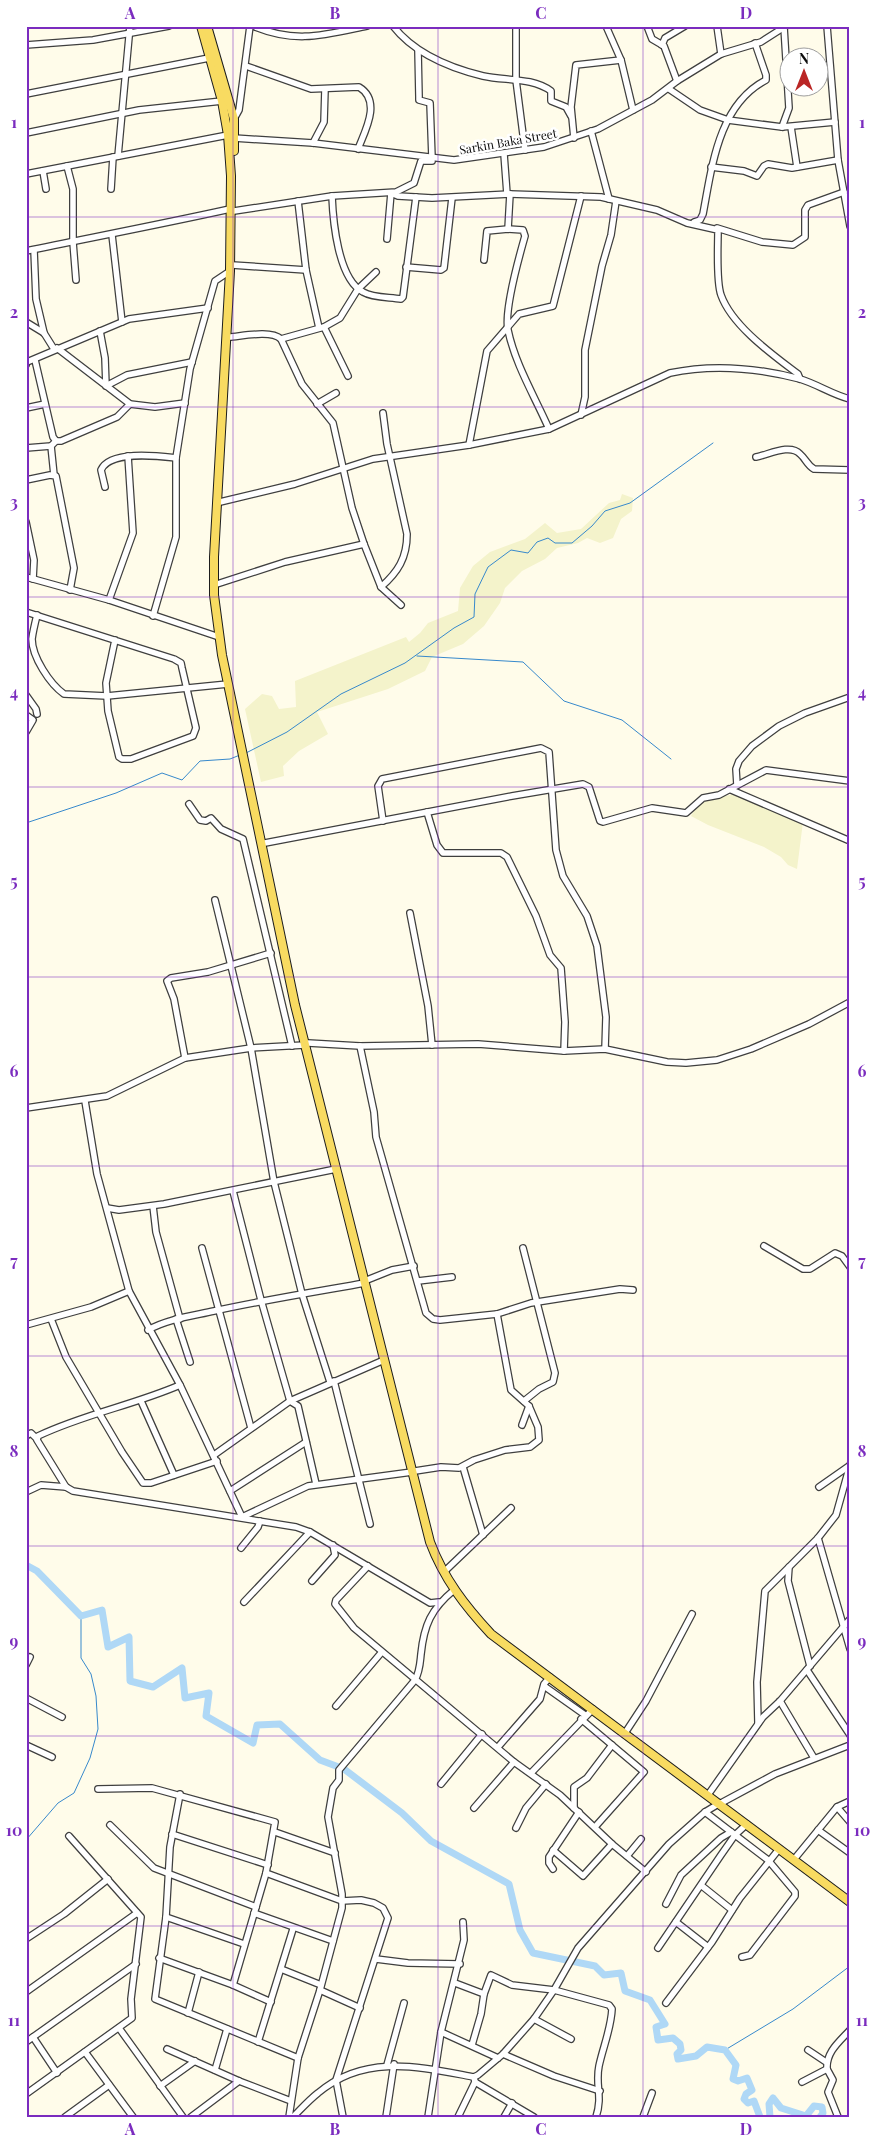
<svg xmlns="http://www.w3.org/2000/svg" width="876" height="2143" viewBox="0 0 876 2143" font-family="'Playfair Display',serif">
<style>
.farmland{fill:#f4f3cb}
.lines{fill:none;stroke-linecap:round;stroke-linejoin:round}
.stream{stroke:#3789cc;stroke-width:1}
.river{stroke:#afd8f6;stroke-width:7}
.minor-casing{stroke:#3f3f3f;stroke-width:8}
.major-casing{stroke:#1d1d1d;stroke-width:10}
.minor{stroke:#fff;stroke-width:5.5}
.major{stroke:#f8db61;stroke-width:8}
.grid{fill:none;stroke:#7b2cbf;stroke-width:1;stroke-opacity:0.55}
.labels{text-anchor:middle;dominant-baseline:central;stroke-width:5;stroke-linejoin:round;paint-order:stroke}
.street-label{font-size:12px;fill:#0c0c0c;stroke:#fff}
.neatline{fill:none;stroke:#7b2cbf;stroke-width:2}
.grid-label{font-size:16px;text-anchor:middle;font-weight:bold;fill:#7b2cbf}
</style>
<rect width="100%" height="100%" fill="#fffcea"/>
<g class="farmland">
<path d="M622 494 633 498 632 511 621 519 613 538 600 543 587 538 578 543 557 548 545 559 522 571 505 588 500 603 484 626 463 644 432 657 425 671 388 689 317 712 328 734 299 751 283 766 284 776 261 782 245 709 262 694 272 696 279 709 296 707 295 681 406 637 409 642 420 633 428 623 458 611 460 588 473 566 490 552 525 539 545 523 557 533 581 529 609 503 620 500Z"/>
<path d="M734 794 746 797 803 822 797 869 788 865 781 857 764 847 708 825 691 816 698 802Z"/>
</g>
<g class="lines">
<g class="stream">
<path d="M417 656 523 662 564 701 622 720 671 759"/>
<path d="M246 753 287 732 341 694 405 663 454 628 474 617 475 594 488 567 511 550 528 553 537 542 548 538 555 543H572L592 526 605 511 630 503 713 443"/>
<path d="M26 823 116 793 162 773 182 780 200 761 230 759 240 755"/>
<path d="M26 1840 58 1803 74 1793 90 1758 98 1729 96 1696 91 1674 81 1658V1616"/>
<path d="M725 2050 793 2009 850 1966"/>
</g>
<g class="river">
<path d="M26 1565 37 1571 81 1616 102 1610 108 1647 129 1637 130 1681 153 1687 182 1668 185 1698 209 1693 206 1716 253 1743 257 1725 280 1724 320 1760 344 1769 402 1813 431 1841 509 1884 520 1930 533 1953 595 1966 604 1975 621 1973 625 1991 650 2000 665 2024 656 2027 658 2040 673 2038 680 2044 681 2050 677 2054 678 2059 696 2056 707 2047 725 2050 736 2065 733 2079 738 2081 747 2078 752 2090 746 2094 744 2099 748 2103 754 2101 760 2117"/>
<path d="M770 2117 769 2104 773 2098 781 2108 806 2116 814 2106 822 2107 823 2113 820 2117"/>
</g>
<g class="minor-casing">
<g id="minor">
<path d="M253 26C296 44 324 35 367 26"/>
<path d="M393 26C414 53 450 68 483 76 505 81 532 77 551 91V101L566 107 571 116"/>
<path d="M516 26V80L525 150"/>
<path d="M606 26 621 60 633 110"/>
<path d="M647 26 652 39 664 46 677 81"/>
<path d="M717 26 721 54"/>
<path d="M827 26 838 160 850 226"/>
<path d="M26 45 93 40 169 26"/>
<path d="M662 45 665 38 685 26"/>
<path d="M418 50 419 97V100L430 103 432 158"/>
<path d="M246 66 311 89 359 87C382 101 365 131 358 149"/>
<path d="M669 89 700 110 728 120 782 127 835 122"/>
<path d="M26 94 209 58"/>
<path d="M234 119 239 110 250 26"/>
<path d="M782 127 789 108 784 27"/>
<path d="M791 127 797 167"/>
<path d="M591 131 609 199"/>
<path d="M26 133 139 110 222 101"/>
<path d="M234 138 313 143 454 160 544 147 598 129 652 100 677 81 721 54 761 42 786 26"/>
<path d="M574 138 571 107 576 65 621 60"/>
<path d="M313 143 324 122 325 89"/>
<path d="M504 154 507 194"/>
<path d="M118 156 130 26"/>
<path d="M67 166 73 189V242L76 280"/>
<path d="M711 167 744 171 757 176 764 166 768 164 792 168 838 160"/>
<path d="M43 171 46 189"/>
<path d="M26 174 228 135"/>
<path d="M111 189 113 157"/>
<path d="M332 196C333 221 338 279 363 292 373 298 389 297 401 299L403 297 416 197"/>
<path d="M298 201 306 270 319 328"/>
<path d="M234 211 332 196 396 192 414 183 421 161H432"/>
<path d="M694 222 700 220 703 214C712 167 718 105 766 80V75L755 43"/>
<path d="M717 228 762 242 793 245 805 237V210L808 205 844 192"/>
<path d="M508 229 510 194"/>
<path d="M112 235 122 322"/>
<path d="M387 239 391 193 398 196 432 198 510 194 601 197 657 210 687 223 718 230C718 246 716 281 721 295 732 326 773 355 798 374L800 379"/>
<path d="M34 250 36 299 44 333"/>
<path d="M26 251C94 237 162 224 230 209"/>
<path d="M484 260 487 231 508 229 523 230 525 236C519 257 504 310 508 330 515 364 535 397 549 429"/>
<path d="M232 265 306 270"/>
<path d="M406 267 441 270 444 268 452 198"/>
<path d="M26 322 44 333 54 349"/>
<path d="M324 327 348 376"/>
<path d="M100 331 105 358 106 386 127 375 192 362"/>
<path d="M229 337C243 336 271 330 281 339L324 327 340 318 358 289 376 272"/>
<path d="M281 339 302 384 333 423 352 508 364 544 381 587 401 605"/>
<path d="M57 348 130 404 155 407 185 403"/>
<path d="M35 360 53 437 56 441"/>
<path d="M26 365 27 362 129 319 208 308"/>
<path d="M317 404 336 393"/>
<path d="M26 408 45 404"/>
<path d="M581 415 585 397V350L602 266 611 235 616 201"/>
<path d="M469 445 487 351 519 314 553 306 581 196"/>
<path d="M51 446 54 475"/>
<path d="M26 448 51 446 56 441H61L117 417 130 404"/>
<path d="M756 457C768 455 790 443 800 454 806 459 807 465 814 469L850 470"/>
<path d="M26 480 50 475 56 476 74 568 70 590"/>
<path d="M105 487 101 470C110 450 158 456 176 458"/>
<path d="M220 502 295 484 373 459 469 445 549 429 670 373C712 364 758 368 800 379 817 384 833 395 850 399"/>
<path d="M26 522 34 560 33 579"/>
<path d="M26 577 109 600 219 637"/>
<path d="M217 584 285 562 364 544"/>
<path d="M381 587C398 572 407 558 407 534L387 444 383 413"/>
<path d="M109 600 133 533 128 456"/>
<path d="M26 612 174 659 181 663 182 668 196 728 193 736 131 759H122L119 757 108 711 106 683 115 640"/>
<path d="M37 615C35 623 33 631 32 639 32 657 50 684 64 694L107 696 228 684"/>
<path d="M153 616 176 537V458L190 369 215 281 230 271"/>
<path d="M26 695 36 709 37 714"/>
<path d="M26 715 33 720 26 732"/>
<path d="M737 785 736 769 739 761 752 746 779 726 805 713 850 697"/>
<path d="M729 789 850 841"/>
<path d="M189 804 200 820 206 821 211 818 221 829 243 839 292 1046"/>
<path d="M427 812 437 845 443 853H501L507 857 536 916 550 955 561 968 565 1022 564 1051"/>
<path d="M383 821 378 786 382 779 541 748 549 752 556 850 563 876 587 916 597 946 606 1017 605 1049"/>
<path d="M265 843 512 796 583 784 589 787 600 821 603 822 652 808 686 813 703 798 719 795 766 770 850 781"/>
<path d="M215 900 251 1048 274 1182 302 1294 330 1382"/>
<path d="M410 913 428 1006 432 1045"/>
<path d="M308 1043 360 1046 478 1044 564 1051 605 1049 667 1062 686 1063 717 1060 751 1049 809 1024 850 1002"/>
<path d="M360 1046 374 1112 376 1137 426 1313 433 1319 440 1320 497 1314 531 1303 620 1289 633 1290"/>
<path d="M185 1058 174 999 167 981 171 978 208 972 271 953"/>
<path d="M85 1101 97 1174 129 1291 180 1385 242 1517 308 1486 412 1472"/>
<path d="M26 1108 107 1096 185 1058 251 1048 305 1045"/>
<path d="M233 1191 261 1300 290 1401 298 1406 316 1484"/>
<path d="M153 1206 156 1232 180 1319"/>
<path d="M107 1208 119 1210 164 1204 336 1169"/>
<path d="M764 1246 803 1269H810L835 1253 842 1256 850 1267"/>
<path d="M202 1248 251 1428"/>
<path d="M523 1248 555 1373 553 1382 539 1389 524 1401"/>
<path d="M367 1280 392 1270 414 1266"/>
<path d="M418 1281 452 1277"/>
<path d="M51 1319 66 1357 122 1452 143 1483H151L217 1461"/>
<path d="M176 1319 190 1362"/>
<path d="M26 1325 91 1307 129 1291"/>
<path d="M148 1330C168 1319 192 1316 214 1311 264 1300 314 1292 365 1283"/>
<path d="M334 1381 370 1524"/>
<path d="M180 1385C134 1405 84 1414 38 1436L37 1440 66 1487 73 1491 296 1527 310 1532 430 1603 439 1602"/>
<path d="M141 1401 174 1475"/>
<path d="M522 1425 529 1406"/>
<path d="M26 1436 31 1433 37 1439"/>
<path d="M214 1455 290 1401 384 1360"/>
<path d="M463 1467 483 1535"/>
<path d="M415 1471 441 1467 459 1468 474 1460 505 1450 530 1447 539 1440 538 1427 529 1406 511 1390 497 1314"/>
<path d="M819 1487 849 1466"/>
<path d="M230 1491 306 1442"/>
<path d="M26 1492 41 1485 66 1487"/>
<path d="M818 1538 850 1649"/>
<path d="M241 1548 258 1527 260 1521"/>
<path d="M368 1566 336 1600 335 1604 354 1628 514 1762 560 1795 612 1844 646 1872"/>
<path d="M446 1570 511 1508"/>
<path d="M312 1581 335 1555 333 1545"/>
<path d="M244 1602 310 1532"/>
<path d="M26 1665 30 1657"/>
<path d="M810 1666 788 1581 789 1567 818 1538 836 1515 850 1465"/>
<path d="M807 1670 850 1735"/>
<path d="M544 1686 585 1715"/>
<path d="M26 1698 62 1717"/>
<path d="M780 1701 814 1758"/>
<path d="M336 1706 381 1653"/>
<path d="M581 1719 644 1772 595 1827"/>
<path d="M758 1723 757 1682 765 1591 789 1567"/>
<path d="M627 1730 646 1701 692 1614"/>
<path d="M26 1745 52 1757"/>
<path d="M498 1747 540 1699 544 1684 550 1677"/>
<path d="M531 1773 593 1709"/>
<path d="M441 1784 482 1734"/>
<path d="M98 1789 152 1788 275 1822 266 1873 233 1985"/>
<path d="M710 1792 763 1717 780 1701 850 1619"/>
<path d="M180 1794 170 1847 166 1917 155 1999 298 2058"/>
<path d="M723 1802 775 1774 850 1745"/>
<path d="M837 1807 850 1822"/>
<path d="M474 1808 514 1762"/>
<path d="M574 1808V1787L587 1778 612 1745"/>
<path d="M705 1812 768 1860 795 1892V1896L750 1955 742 1957"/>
<path d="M110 1825 154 1868 256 1907"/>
<path d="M516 1828 526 1808 546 1784"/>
<path d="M818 1830 850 1853"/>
<path d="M275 1832 335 1853"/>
<path d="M172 1834 268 1865"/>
<path d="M553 1850 583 1876 612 1844"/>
<path d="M627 1856 641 1839"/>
<path d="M796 1857 837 1807 850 1801"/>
<path d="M553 1869 549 1863V1857L579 1812"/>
<path d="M266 1873 342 1901 361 1900 374 1903 383 1908 388 1918 336 2080 343 2117"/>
<path d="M702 1886 732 1910"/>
<path d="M666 1904 681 1875 721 1838 731 1832"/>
<path d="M254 1913 333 1941"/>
<path d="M166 1917 244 1944"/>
<path d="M676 1922 708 1947"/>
<path d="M26 1939 64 1914 108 1879"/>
<path d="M658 1948 721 1855 735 1835 747 1824"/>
<path d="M159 1958 233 1985 271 2002"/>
<path d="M376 1959 408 1963 460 1964"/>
<path d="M281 1969 321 1985"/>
<path d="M455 1983 484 1994"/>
<path d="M320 1990 360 2008"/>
<path d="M26 1992 137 1913"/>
<path d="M666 2003 712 1942 740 1898 779 1849"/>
<path d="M188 2013 199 1972"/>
<path d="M534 2019 571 2039"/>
<path d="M119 2028 183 2117"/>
<path d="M441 2032 498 2058"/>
<path d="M33 2037 57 2073"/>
<path d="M26 2042 136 1964"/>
<path d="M258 2042 293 1929"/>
<path d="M472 2045 481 2014 484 1994 491 1975 512 1985 554 1990 609 2005 612 2009C611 2029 603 2047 599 2066 595 2085 603 2096 596 2117"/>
<path d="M167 2049 239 2081 291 2101"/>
<path d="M808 2050 826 2062"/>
<path d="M85 2052 133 2117"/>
<path d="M503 2054 554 2076 600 2091"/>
<path d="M387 2065 404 2003"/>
<path d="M827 2069 833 2080 828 2092 838 2117"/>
<path d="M215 2070 227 2029"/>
<path d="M474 2077 475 2082 534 2117"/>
<path d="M802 2082 827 2069C826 2052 839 2042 850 2030"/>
<path d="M160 2086 195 2061"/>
<path d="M26 2094 132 2018 131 1999 141 1917 69 1836"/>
<path d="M65 2117 109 2085"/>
<path d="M191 2117 239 2081"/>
<path d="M289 2117 298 2058 320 1990 342 1908V1894L328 1817 333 1788 339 1780V1770L415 1680C420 1671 420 1663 421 1654 424 1625 431 1609 454 1590"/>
<path d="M293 2117C301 2109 309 2100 318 2093 365 2053 420 2067 474 2077L478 2075 503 2054 534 2019 554 1990 578 1948 669 1844 705 1812 720 1803"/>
<path d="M386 2117 394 2064"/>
<path d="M428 2117 441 2032 464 1940 463 1922"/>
<path d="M458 2117 475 2082"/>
<path d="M504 2117 512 2103"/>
<path d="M643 2117 652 2093"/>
</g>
</g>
<g class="major-casing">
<g id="major">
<path d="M201 26 222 101 228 135 231 176 230 271 214 557V595L222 655 295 1005 430 1542C444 1579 465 1606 491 1634L850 1902"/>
<path d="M207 26 234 119V151"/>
</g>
</g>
<use href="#minor" class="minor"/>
<use href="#major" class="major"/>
</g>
<path class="grid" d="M233 26V2117M438 26V2117M643 26V2117M26 217H850M26 407H850M26 597H850M26 787H850M26 977H850M26 1166H850M26 1356H850M26 1546H850M26 1736H850M26 1926H850"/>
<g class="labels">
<g class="street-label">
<text transform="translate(508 141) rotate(-10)">Sarkin Baka Street</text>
</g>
</g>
<rect width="876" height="2143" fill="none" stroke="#ffffff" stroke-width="55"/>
<g transform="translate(804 72)"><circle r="24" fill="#ffffff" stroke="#9e9e9e"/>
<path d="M0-4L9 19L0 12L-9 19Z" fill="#ba2625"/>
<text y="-8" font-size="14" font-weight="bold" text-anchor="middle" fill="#0c0c0c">N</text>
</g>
<rect x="28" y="28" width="820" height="2088" class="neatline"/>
<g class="grid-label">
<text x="130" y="19">A</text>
<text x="335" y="19">B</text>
<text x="541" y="19">C</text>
<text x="746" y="19">D</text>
<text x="14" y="128">1</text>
<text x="862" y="128">1</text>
<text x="14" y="318">2</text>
<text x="862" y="318">2</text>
<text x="14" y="508">3</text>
<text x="862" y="508">3</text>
<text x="14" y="698">4</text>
<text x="862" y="698">4</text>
<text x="14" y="887">5</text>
<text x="862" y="887">5</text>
<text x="14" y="1077">6</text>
<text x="862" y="1077">6</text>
<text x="14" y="1267">7</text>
<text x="862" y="1267">7</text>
<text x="14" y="1457">8</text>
<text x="862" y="1457">8</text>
<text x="14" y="1647">9</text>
<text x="862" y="1647">9</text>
<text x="14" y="1836">10</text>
<text x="862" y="1836">10</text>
<text x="14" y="2026">11</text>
<text x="862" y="2026">11</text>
<text x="130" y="2135">A</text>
<text x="335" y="2135">B</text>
<text x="541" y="2135">C</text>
<text x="746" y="2135">D</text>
</g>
</svg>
